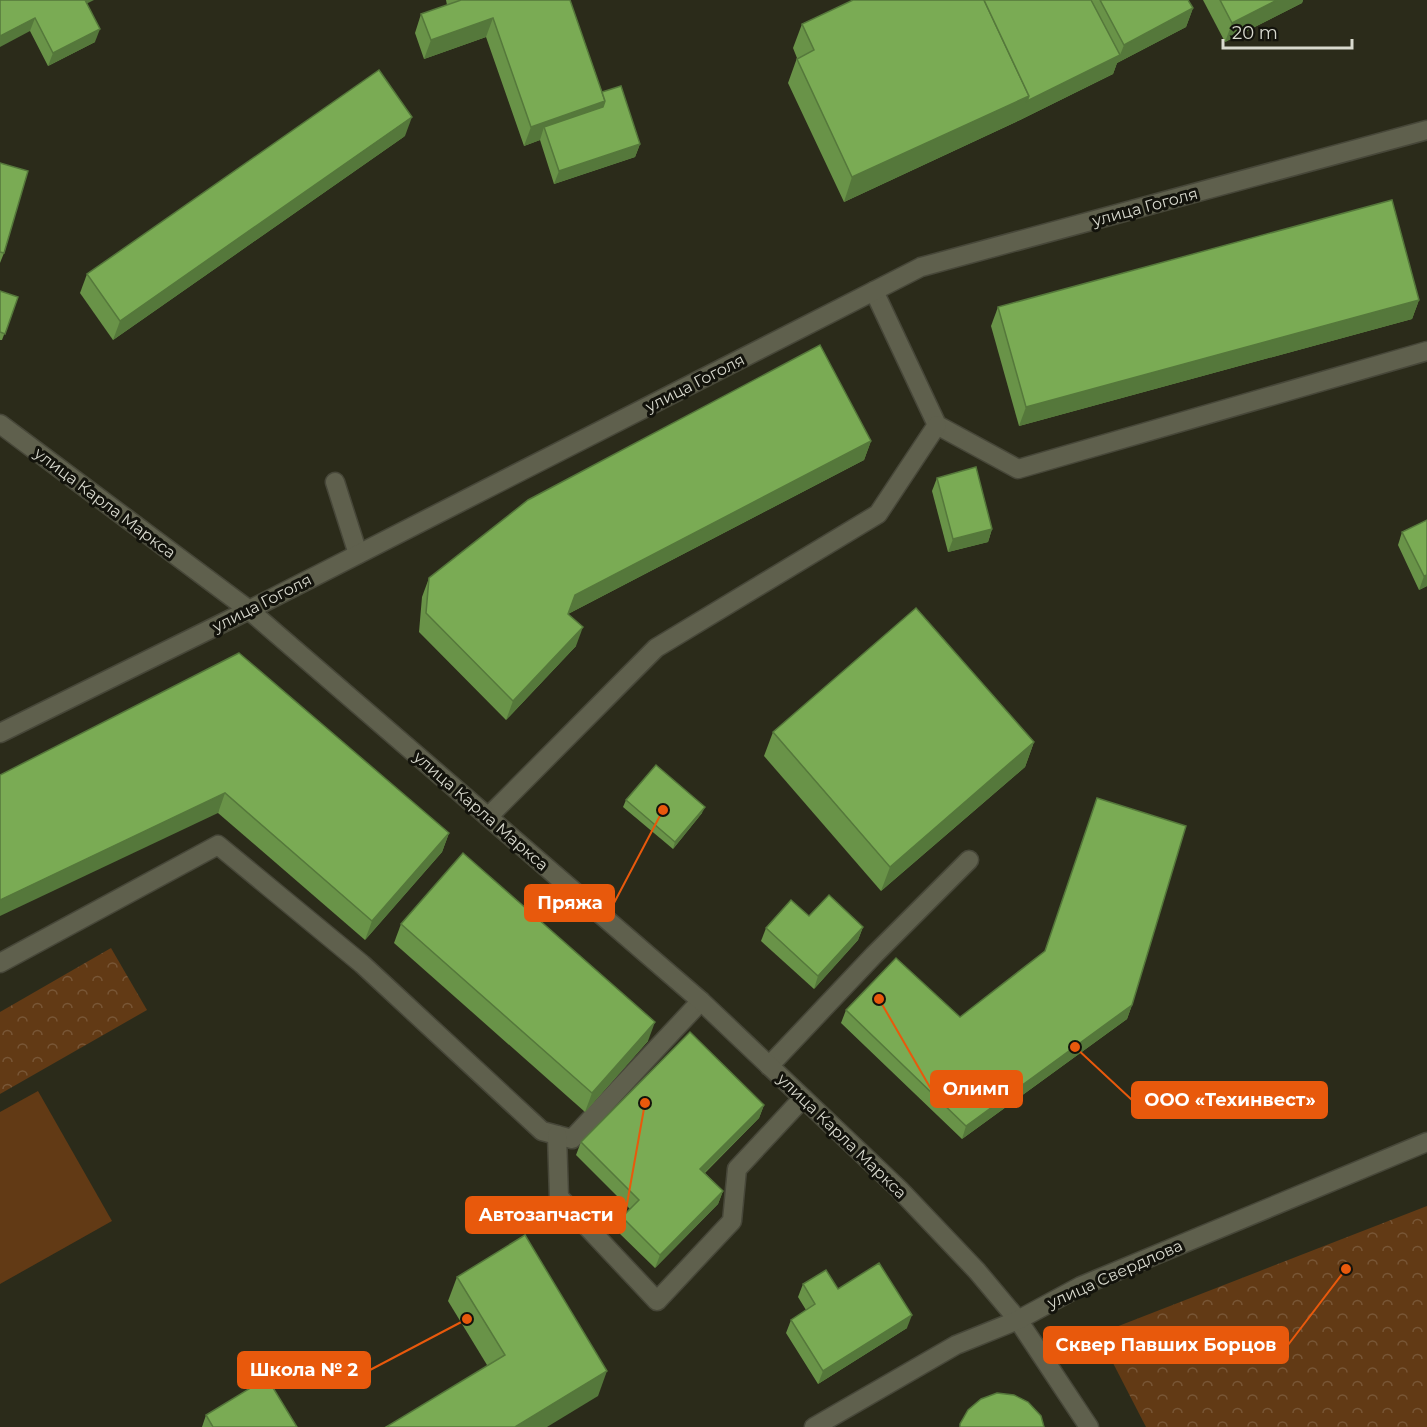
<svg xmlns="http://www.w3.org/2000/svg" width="1427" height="1427" viewBox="0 0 1427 1427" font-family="Montserrat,sans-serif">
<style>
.park{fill:url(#park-crowns)}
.pitch{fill:#623a15}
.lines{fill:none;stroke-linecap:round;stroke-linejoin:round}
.lane-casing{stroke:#474739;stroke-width:21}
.street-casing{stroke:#474739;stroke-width:21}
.lane{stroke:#5f604d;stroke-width:18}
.street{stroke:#5f604d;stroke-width:18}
.wall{fill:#699348}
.shaded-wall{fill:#55783b}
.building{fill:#7aab54;stroke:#55783b;stroke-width:1.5}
.labels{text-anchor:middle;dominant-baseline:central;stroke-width:6;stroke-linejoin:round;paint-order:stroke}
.street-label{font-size:16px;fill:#d8d9ce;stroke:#13130c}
.leader{fill:none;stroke:#e8590c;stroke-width:2}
.callout-dot{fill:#e8590c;stroke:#13130c;stroke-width:2}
.callout{fill:#e8590c;stroke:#e8590c;stroke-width:2}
.callout-label{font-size:18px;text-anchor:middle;font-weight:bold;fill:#fff}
</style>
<defs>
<pattern id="park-crowns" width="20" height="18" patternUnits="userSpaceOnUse" patternTransform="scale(1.5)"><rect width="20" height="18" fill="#623a15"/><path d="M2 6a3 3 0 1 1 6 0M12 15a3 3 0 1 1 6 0" fill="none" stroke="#785636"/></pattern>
</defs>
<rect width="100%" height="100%" fill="#2b2b1a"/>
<g class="park">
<path d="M111 948 147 1010 0 1094V1012Z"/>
<path d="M1427 1206V1427H1146L1098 1334Z"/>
</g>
<path class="pitch" d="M38 1091 112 1221 0 1284V1112Z"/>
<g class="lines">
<g class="lane-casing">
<g id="lane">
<path d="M874 291 937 425 1018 469 1427 351"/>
<path d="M335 482 358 554"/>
<path d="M488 817 656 648 878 514 937 425"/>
<path d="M0 963 218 845 362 964 542 1131 572 1139 701 1001"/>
<path d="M769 1066 874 955 969 860"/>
<path d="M557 1135 559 1197 657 1301 732 1221 737 1169 803 1098"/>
</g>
</g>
<g class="street-casing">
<g id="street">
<path d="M0 424 249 610 701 1001 899 1189 977 1271 1018 1320 1089 1427"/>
<path d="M0 733 249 610 921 267 1427 130"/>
<path d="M814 1427 956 1345 1018 1320 1081 1286 1427 1142"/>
</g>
</g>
<use href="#lane" class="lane"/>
<use href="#street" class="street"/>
</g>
<g class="wall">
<path d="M0 0 87 4 95 42 48 66 30 31Z"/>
<path d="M446 0H570L602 92 640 144 635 157 554 184 540 140 524 146 486 37 424 59 415 33 421 14 447 5Z"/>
<path d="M853 0H1188L1193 8 1186 27 1117 63 1113 74 1020 120 844 202 788 83 797 58 793 48 802 24Z"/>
<path d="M1203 0H1303L1302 3 1225 42Z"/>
<path d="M405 136 113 340 80 293 87 274Z"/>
<path d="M0 163 4 253 0 263Z"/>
<path d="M0 291 18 297 2 340H0Z"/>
<path d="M1419 300 1412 319 1019 426 991 326 998 307Z"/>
<path d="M871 441 864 460 568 614 576 646 506 720 419 632 422 597 429 578Z"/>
<path d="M937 478 992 529 988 542 948 552 932 491Z"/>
<path d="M1427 520V586L1419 590 1398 545 1402 532Z"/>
<path d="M239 653 449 833 442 852 365 940 218 813Z"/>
<path d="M773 732 1034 742 1025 767 881 891 764 756Z"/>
<path d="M626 800 702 813 673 849 623 807Z"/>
<path d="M809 916 863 927 858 940 814 989 761 941 766 928Z"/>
<path d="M401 924 648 1041 585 1112 394 943Z"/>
<path d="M1132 1005 1127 1019 962 1139 841 1023 846 1010 960 1017Z"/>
<path d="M764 1105 759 1118 705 1173 723 1191 718 1204 655 1268 617 1231 622 1217 630 1209 576 1155 581 1142Z"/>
<path d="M457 1277 598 1396 487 1365 448 1301Z"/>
<path d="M803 1284 838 1289 907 1328 818 1384 786 1333 791 1320 806 1310 798 1297Z"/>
<path d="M206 1415 297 1427H202Z"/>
</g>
<g class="shaded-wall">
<path d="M81 0H94L78 8Z"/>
<path d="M1277 0H1303L1302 3 1225 42 1232 23Z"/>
<path d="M1193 8 1186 27 1117 63 1113 74 1020 120 844 202 852 177 1029 96 1120 55 1124 45Z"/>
<path d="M35 18 30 31 0 47V36Z"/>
<path d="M493 18 486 37 424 59 431 40Z"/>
<path d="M100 29 95 42 48 66 53 53Z"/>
<path d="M605 101 599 120 544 127 540 140 524 146 531 127Z"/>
<path d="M412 117 405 136 113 340 120 321Z"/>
<path d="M640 144 635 157 554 184 559 171Z"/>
<path d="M1419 300 1412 319 1019 426 1026 407Z"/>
<path d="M871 441 864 460 568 614 575 595Z"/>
<path d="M992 529 988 542 948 552 953 539Z"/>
<path d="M1427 575V586L1419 590 1424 576Z"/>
<path d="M583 627 576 646 506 720 513 701Z"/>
<path d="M1034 742 1025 767 881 891 890 867Z"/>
<path d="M225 793 218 813 0 916V900Z"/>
<path d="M705 807 702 813 673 849 675 842Z"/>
<path d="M449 833 442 852 365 940 372 921Z"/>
<path d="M863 927 858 940 814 989 818 976Z"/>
<path d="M1132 1005 1127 1019 962 1139 966 1126Z"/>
<path d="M655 1022 648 1041 585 1112 592 1093Z"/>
<path d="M764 1105 759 1118 695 1182 700 1169Z"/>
<path d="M723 1191 718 1204 655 1268 660 1255Z"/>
<path d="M912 1315 907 1328 818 1384 823 1371Z"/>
<path d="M607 1371 598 1396 547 1427H515Z"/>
</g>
<g class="building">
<path d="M0 0H85L100 29 53 53 35 18 0 36Z"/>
<path d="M461 0H570L605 101 531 127 493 18 431 40 421 14Z"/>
<path d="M853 0H984L1029 96 852 177 797 59 814 50 802 24Z"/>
<path d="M984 0H1091L1120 55 1027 101 1029 96Z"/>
<path d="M1100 0H1188L1193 8 1124 45Z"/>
<path d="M1220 0H1277L1232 23Z"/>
<path d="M379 70 412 117 120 321 87 274Z"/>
<path d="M621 86 640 144 559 171 544 127 603 107 605 101 602 92Z"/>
<path d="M0 163 28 171 4 253 0 252Z"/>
<path d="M1392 200 1419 300 1026 407 998 307Z"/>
<path d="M0 291 18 297 5 334 0 332Z"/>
<path d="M820 345 871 441 575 595 568 614 583 627 513 701 426 613 429 578 528 500Z"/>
<path d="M976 467 992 529 953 539 937 478Z"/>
<path d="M1427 520V575L1424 576 1402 532Z"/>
<path d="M916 608 1034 742 890 867 773 732Z"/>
<path d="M239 653 449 833 372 921 225 793 0 900V775Z"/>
<path d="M656 765 705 807 675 842 626 800Z"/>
<path d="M1097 798 1186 826 1132 1005 966 1126 846 1010 896 958 960 1017 1045 951Z"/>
<path d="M463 853 655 1022 592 1093 401 924Z"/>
<path d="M829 895 863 927 818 976 766 928 791 900 809 916Z"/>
<path d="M690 1032 764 1105 700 1169 723 1191 660 1255 622 1217 639 1200 581 1142Z"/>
<path d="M525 1235 607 1371 515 1427H386L505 1355 457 1277Z"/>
<path d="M879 1263 912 1315 823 1371 791 1320 815 1304 803 1284 826 1270 838 1289Z"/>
<path d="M267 1378 297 1427H213L206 1415Z"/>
<path d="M997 1393 1014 1395 1028 1402 1041 1416 1044 1427H960V1424L968 1410 981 1399Z"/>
</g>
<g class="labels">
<g class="street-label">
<text transform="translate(1145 207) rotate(-15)">улица Гоголя</text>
<text transform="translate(695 383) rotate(-27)">улица Гоголя</text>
<text transform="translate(105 503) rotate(37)">улица Карла Маркса</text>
<text transform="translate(262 603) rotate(-27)">улица Гоголя</text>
<text transform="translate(481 811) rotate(41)">улица Карла Маркса</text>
<text transform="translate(842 1136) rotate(44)">улица Карла Маркса</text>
<text transform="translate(1115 1274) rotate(-24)">улица Свердлова</text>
</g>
</g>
<path class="leader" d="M663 810L614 903M879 999L931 1089M1075 1047L1132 1100M645 1103L625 1215M1346 1269L1288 1345M467 1319L370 1370"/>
<g class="callout-dot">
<circle cx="663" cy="810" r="6"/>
<circle cx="879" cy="999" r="6"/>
<circle cx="1075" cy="1047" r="6"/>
<circle cx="645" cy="1103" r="6"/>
<circle cx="1346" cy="1269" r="6"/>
<circle cx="467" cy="1319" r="6"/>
</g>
<g class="callout">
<rect x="525" y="885" width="89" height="36" rx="6"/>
<rect x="931" y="1071" width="91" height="36" rx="6"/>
<rect x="1132" y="1082" width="195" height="36" rx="6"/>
<rect x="466" y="1197" width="159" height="36" rx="6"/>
<rect x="1044" y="1327" width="244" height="36" rx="6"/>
<rect x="238" y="1352" width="132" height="36" rx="6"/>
</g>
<g class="callout-label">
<text x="570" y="909">Пряжа</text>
<text x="976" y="1095">Олимп</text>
<text x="1230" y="1106">ООО «Техинвест»</text>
<text x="546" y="1221">Автозапчасти</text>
<text x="1166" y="1351">Сквер Павших Борцов</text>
<text x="304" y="1376">Школа № 2</text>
</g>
<path d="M1223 39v9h129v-9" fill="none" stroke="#d8d9ce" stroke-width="3"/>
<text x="1232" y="39" font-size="18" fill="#d8d9ce" stroke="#13130c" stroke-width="4.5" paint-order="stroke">20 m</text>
</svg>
